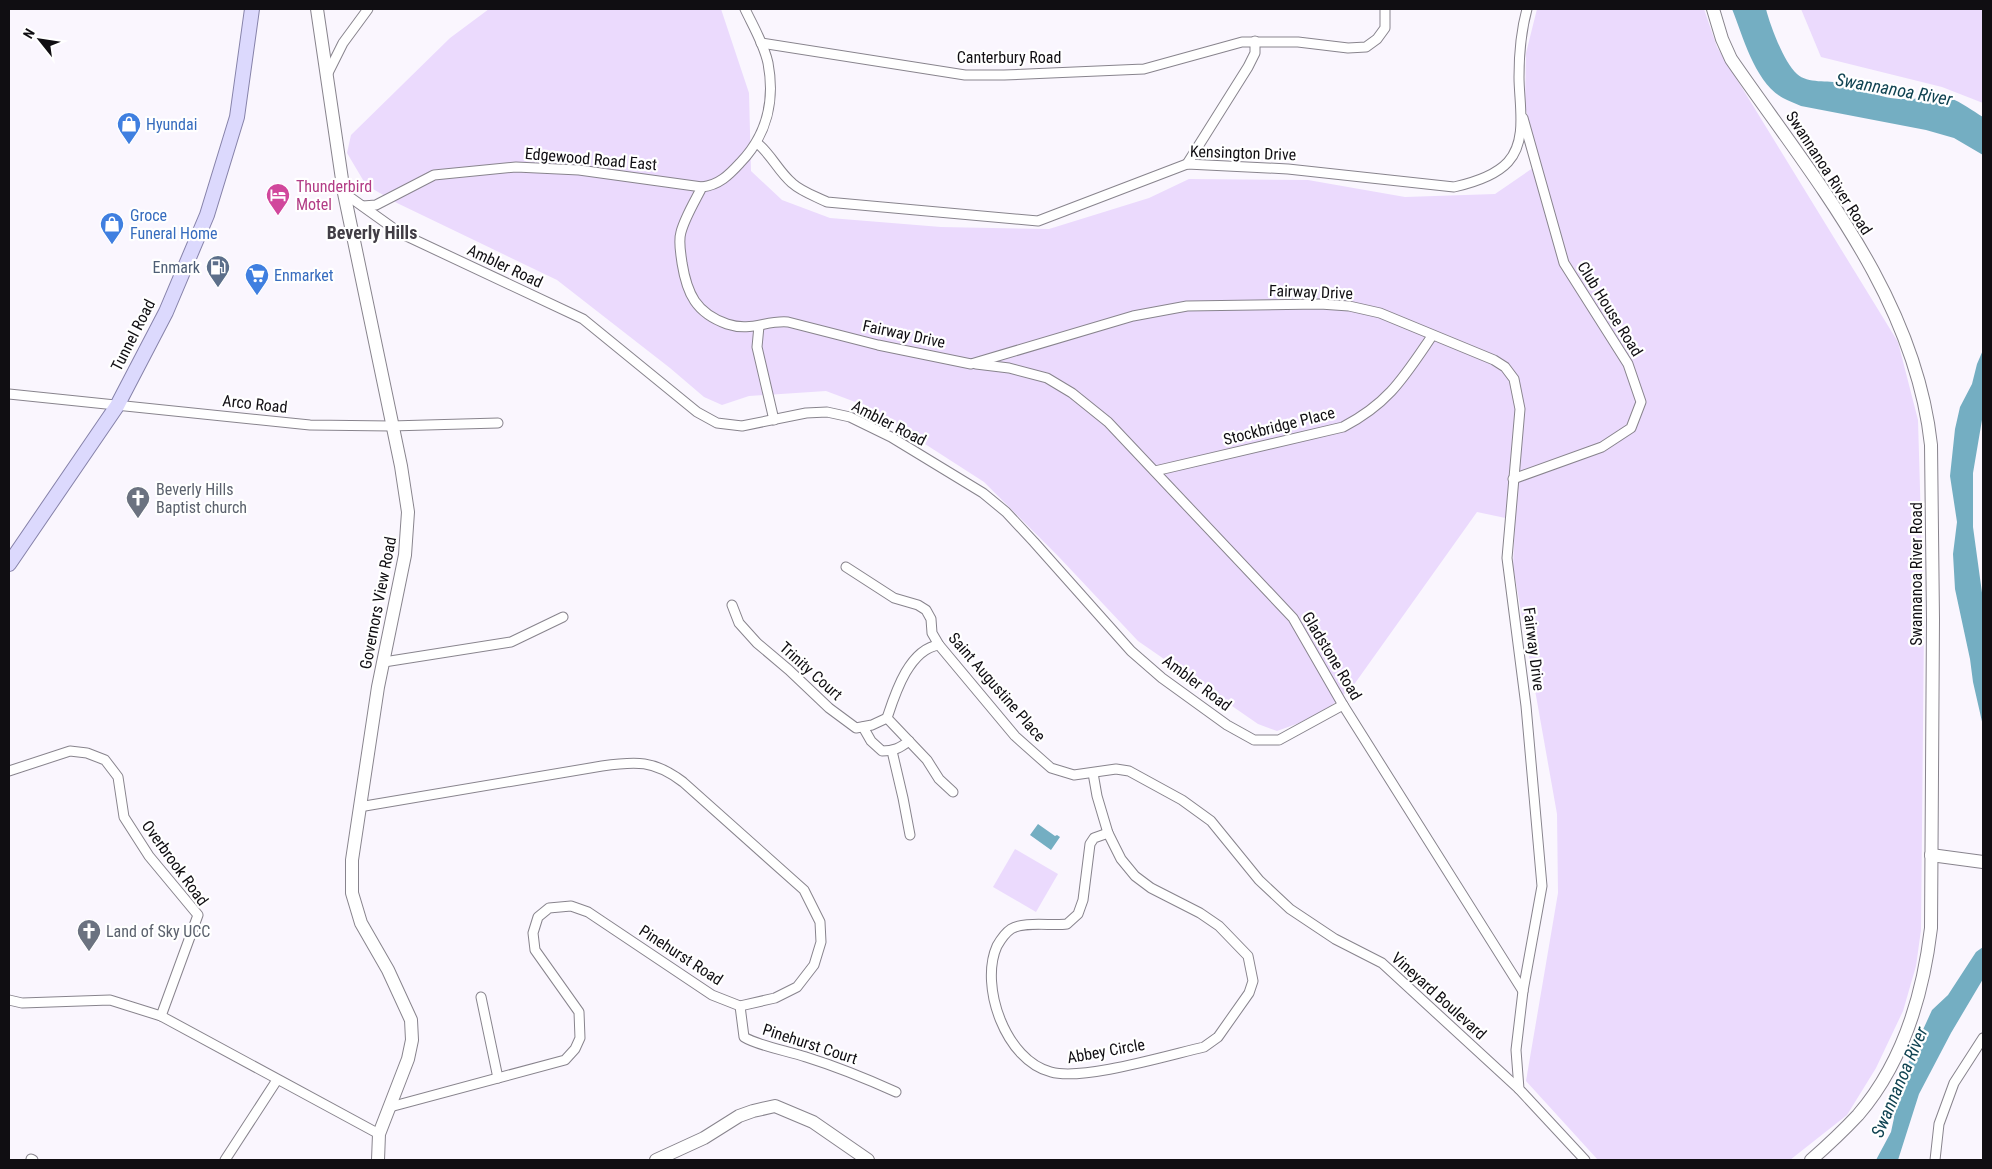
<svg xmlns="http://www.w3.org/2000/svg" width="1992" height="1169" viewBox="0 0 1992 1169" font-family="'Roboto Condensed',sans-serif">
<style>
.green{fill:#ebdafd}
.water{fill:#74aec2}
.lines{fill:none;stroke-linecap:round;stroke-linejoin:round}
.street-casing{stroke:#88848d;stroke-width:11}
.secondary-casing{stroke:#88848d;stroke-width:14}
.primary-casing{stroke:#8682a9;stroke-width:16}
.street{stroke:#fff;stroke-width:9}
.secondary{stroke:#fff;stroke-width:12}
.primary{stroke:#dcd9fd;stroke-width:14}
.labels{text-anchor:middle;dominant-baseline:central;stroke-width:4.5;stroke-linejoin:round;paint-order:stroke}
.street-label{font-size:16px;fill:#100e12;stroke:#fff}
.shop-label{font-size:16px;fill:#366cbe;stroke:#fff;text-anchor:start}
.hotel-label{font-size:16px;fill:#b23c85;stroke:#fff;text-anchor:start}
.service-label{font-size:16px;fill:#4e5e75;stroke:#fff;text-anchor:end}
.worship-label{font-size:16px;fill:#5b616d;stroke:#fff;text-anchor:start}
.water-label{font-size:18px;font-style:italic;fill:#104352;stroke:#fff}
.neighbourhood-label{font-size:18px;font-weight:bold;fill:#413d45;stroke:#fff}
</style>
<rect width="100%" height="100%" fill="#faf6fe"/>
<g class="green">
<path d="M489 9H721L749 93 751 171 782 200 830 218 941 227 1049 229 1149 198 1189 179 1308 180 1405 197 1495 194 1540 163 1525 106 1526 53 1537 9H1704L1717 47 1898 342 1918 420 1924 625 1921 930 1916 966 1903 1011 1876 1068 1847 1115 1790 1160H1598L1526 1081 1558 893 1557 814 1513 566 1515 520 1477 512 1353 686 1331 706 1299 723 1277 731 1258 724 1138 641 1058 556 984 482 866 406 826 391 749 396 722 405 704 397 670 368 557 280 397 203 366 185 347 153 351 135 450 38Z"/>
<path d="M1801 9H1983V103L1942 87 1821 57Z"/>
<path d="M1015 849 1058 874 1036 912 993 887Z"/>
</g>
<g class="water">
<path d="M1732 9H1766C1770 25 1784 63 1797 74 1808 84 1828 80 1841 83 1864 88 1878 99 1904 99 1920 100 1933 93 1950 98 1961 102 1973 111 1983 117V155L1954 138 1926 130 1801 106C1795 103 1788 101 1783 98 1755 83 1743 36 1732 9Z"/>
<path d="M1983 350V414L1973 473V527L1983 600V726L1973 682 1970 659 1955 589 1953 554 1957 522 1950 476 1955 429 1960 407 1972 384 1977 364Z"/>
<path d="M1038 824 1055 836 1057 835 1060 837 1051 850 1030 835Z"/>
<path d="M1983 947V979L1951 1033 1919 1094 1898 1160H1876L1891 1132 1894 1118 1892 1104 1911 1056 1932 1010 1948 995 1976 952Z"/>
</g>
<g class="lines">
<g class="street-casing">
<g id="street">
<path d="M745 9C753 26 764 44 768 63 775 100 767 135 740 163 729 175 719 185 702 187 695 201 685 217 681 232 678 242 681 254 682 263 687 294 696 313 727 324 751 332 766 320 788 322L878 345 971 364 1133 316 1187 306 1320 304 1349 306 1380 313 1494 360 1505 367 1514 379 1520 409 1507 558 1526 706 1542 886 1523 991 1516 1050 1519 1089 1585 1160"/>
<path d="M761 43 965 75H1004L1144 69 1242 42H1298L1348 48 1366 47 1377 39 1385 28V9"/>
<path d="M328 73 343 43 368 9"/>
<path d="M757 143C771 154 778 171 792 183 802 192 815 196 827 202L1038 221 1187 164 1288 169 1454 187C1472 183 1495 176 1508 162 1528 140 1519 104 1519 77 1519 54 1521 31 1527 9"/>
<path d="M1187 164 1248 67 1255 53V41"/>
<path d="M344 193 400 233 583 319 697 412 717 423 742 426 806 413 827 412 850 417 891 437 983 493 1006 512 1034 542 1131 651 1162 678 1227 725 1254 740H1279L1343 705"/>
<path d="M363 206 376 205 434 175 516 167 579 170 702 187"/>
<path d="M759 326 757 347 774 420"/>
<path d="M976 364 1009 368 1047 378 1072 393 1108 422 1293 618 1343 705 1523 991"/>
<path d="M9 394 310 425 391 426 498 423"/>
<path d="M1155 471 1343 427C1389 403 1404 377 1432 336"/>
<path d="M1513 479 1602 447 1631 428 1641 402 1628 364 1564 263 1523 118"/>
<path d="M846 567 894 598 918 605 926 610 931 619 932 633 939 645 1015 736 1051 768 1074 775 1116 769 1129 771 1182 800 1211 821 1259 880 1290 909 1335 939 1382 963 1519 1089"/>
<path d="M732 605 739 623 757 643 789 670 829 708 856 728 872 725 887 718"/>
<path d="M939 645C909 649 895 694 887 718L927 760 939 779 953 792"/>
<path d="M384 662 511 642 563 617"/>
<path d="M863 727 871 741 882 751C894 751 900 748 909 741"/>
<path d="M892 751 903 798 910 835"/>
<path d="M9 771 70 751 87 753 105 760 118 777 124 817 149 856 198 915 161 1016"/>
<path d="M1093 773 1097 796 1108 833"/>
<path d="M359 807 602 766C636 761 654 760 683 782L804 890 820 922 821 942 814 965 797 987 775 998 740 1006 712 995 588 912 571 906 549 908 538 917 533 933 535 950 579 1012 580 1038 575 1049 565 1060 390 1107"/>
<path d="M1108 833 1121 859 1135 876 1151 888 1200 913 1219 926 1248 956 1253 981 1249 993 1218 1037 1204 1047C1169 1055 1083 1081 1051 1072 1006 1061 979 986 997 946 1001 939 1005 933 1011 929 1023 921 1052 926 1067 924L1078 914 1083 900 1090 844 1094 838Z"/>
<path d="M481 997 498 1078"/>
<path d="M9 1000 22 1003 110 1000 161 1016 379 1134"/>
<path d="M740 1006 744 1037C758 1046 789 1051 806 1057 838 1067 865 1078 896 1092"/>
<path d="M31 1159 33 1160"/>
<path d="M225 1160 277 1080"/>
<path d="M1935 1160 1939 1124 1954 1083 1983 1038"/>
</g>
</g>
<g class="secondary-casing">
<g id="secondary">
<path d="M317 9 344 193 401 466 408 512 405 555 378 687 352 860V893L361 923 388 970 411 1020 412 1040 408 1059 379 1134 378 1160"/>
<path d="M1713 9 1722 39 1731 59C1813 178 1915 296 1931 445L1933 619 1931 928C1923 995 1902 1064 1858 1115 1843 1131 1827 1146 1811 1160"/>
<path d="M1931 855 1983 862"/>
<path d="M656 1160 704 1138 739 1116 753 1111 775 1106 813 1122 868 1160"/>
</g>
</g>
<g class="primary-casing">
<path id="primary" d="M9 564 117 406 166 312 207 215 237 117 252 9"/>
</g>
<use href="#street" class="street"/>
<use href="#secondary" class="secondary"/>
<use href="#primary" class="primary"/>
</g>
<defs>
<g id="shop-pin" transform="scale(1.25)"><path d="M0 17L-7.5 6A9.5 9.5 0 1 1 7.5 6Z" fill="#3f7fe0" stroke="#fff"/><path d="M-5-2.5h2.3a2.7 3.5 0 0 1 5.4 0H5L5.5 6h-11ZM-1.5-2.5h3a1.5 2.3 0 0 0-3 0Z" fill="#fff"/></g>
<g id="hotel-pin" transform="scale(1.25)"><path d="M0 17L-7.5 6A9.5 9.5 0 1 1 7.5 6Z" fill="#d1479c" stroke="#fff"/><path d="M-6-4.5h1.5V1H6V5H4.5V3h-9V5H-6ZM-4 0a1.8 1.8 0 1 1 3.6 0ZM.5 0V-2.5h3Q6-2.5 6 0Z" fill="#fff"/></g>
<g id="fuel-pin" transform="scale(1.25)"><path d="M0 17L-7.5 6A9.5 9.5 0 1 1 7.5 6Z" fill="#5c6f8a" stroke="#fff"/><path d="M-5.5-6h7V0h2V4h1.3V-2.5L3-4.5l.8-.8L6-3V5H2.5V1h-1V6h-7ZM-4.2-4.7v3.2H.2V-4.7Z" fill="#fff"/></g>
<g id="supermarket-pin" transform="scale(1.25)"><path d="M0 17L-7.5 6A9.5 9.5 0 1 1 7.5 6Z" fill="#3f7fe0" stroke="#fff"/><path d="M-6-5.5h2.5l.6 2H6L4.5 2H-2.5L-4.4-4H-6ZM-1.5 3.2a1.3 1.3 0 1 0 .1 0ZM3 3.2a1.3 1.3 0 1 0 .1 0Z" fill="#fff"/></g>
<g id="church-pin" transform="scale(1.25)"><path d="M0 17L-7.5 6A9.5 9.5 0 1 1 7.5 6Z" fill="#6b7280" stroke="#fff"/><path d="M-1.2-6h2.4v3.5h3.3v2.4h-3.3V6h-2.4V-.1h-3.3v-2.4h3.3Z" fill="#fff"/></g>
</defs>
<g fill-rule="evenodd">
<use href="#shop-pin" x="129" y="124"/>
<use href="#hotel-pin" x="278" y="195"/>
<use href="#shop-pin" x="112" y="224"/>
<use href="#fuel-pin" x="218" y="267"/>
<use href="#supermarket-pin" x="257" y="275"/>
<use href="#church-pin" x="138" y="498"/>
<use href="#church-pin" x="89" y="931"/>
</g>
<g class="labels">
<g class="street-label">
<text x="1009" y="57">Canterbury Road</text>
<text transform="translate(1243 153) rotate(2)">Kensington Drive</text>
<text transform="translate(591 159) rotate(5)">Edgewood Road East</text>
<text transform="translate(1829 173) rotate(57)">Swannanoa River Road</text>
<text transform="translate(505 266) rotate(25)">Ambler Road</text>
<text transform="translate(1311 292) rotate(2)">Fairway Drive</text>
<text transform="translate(1610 309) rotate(58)">Club House Road</text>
<text transform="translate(904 334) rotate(12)">Fairway Drive</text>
<text transform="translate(133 335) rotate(-63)">Tunnel Road</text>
<text transform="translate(255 404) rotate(6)">Arco Road</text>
<text transform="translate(889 423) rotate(27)">Ambler Road</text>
<text transform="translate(1279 426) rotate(-14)">Stockbridge Place</text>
<text transform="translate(1916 574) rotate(-90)">Swannanoa River Road</text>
<text transform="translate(378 603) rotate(-79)">Governors View Road</text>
<text transform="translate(1534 649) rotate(83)">Fairway Drive</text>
<text transform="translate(1332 656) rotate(59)">Gladstone Road</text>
<text transform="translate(811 671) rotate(42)">Trinity Court</text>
<text transform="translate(1197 683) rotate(37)">Ambler Road</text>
<text transform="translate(997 687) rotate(49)">Saint Augustine Place</text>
<text transform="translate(175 863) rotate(54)">Overbrook Road</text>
<text transform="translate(681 955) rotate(33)">Pinehurst Road</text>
<text transform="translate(1439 996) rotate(42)">Vineyard Boulevard</text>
<text transform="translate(810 1044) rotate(18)">Pinehurst Court</text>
<text transform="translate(1106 1051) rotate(-10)">Abbey Circle</text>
</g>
<g class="shop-label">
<text x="146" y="124">Hyundai</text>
<text x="130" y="215">Groce<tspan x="130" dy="18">Funeral Home</tspan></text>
<text x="274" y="275">Enmarket</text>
</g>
<g class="hotel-label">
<text x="296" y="186">Thunderbird<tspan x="296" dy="18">Motel</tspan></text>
</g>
<g class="service-label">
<text x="200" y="267">Enmark</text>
</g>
<g class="worship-label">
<text x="156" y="489">Beverly Hills<tspan x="156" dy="18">Baptist church</tspan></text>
<text x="106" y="931">Land of Sky UCC</text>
</g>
<g class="water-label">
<text transform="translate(1894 89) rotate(10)">Swannanoa River</text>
<text transform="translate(1899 1082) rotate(-67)">Swannanoa River</text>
</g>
<g class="neighbourhood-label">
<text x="372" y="232">Beverly Hills</text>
</g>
</g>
<rect width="1992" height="1169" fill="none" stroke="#100e12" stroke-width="20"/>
<g transform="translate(40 40) rotate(300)" stroke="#ffffff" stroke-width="4" paint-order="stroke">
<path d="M0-4L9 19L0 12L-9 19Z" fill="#100e12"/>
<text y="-8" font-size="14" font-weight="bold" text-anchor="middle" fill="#100e12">N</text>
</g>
</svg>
